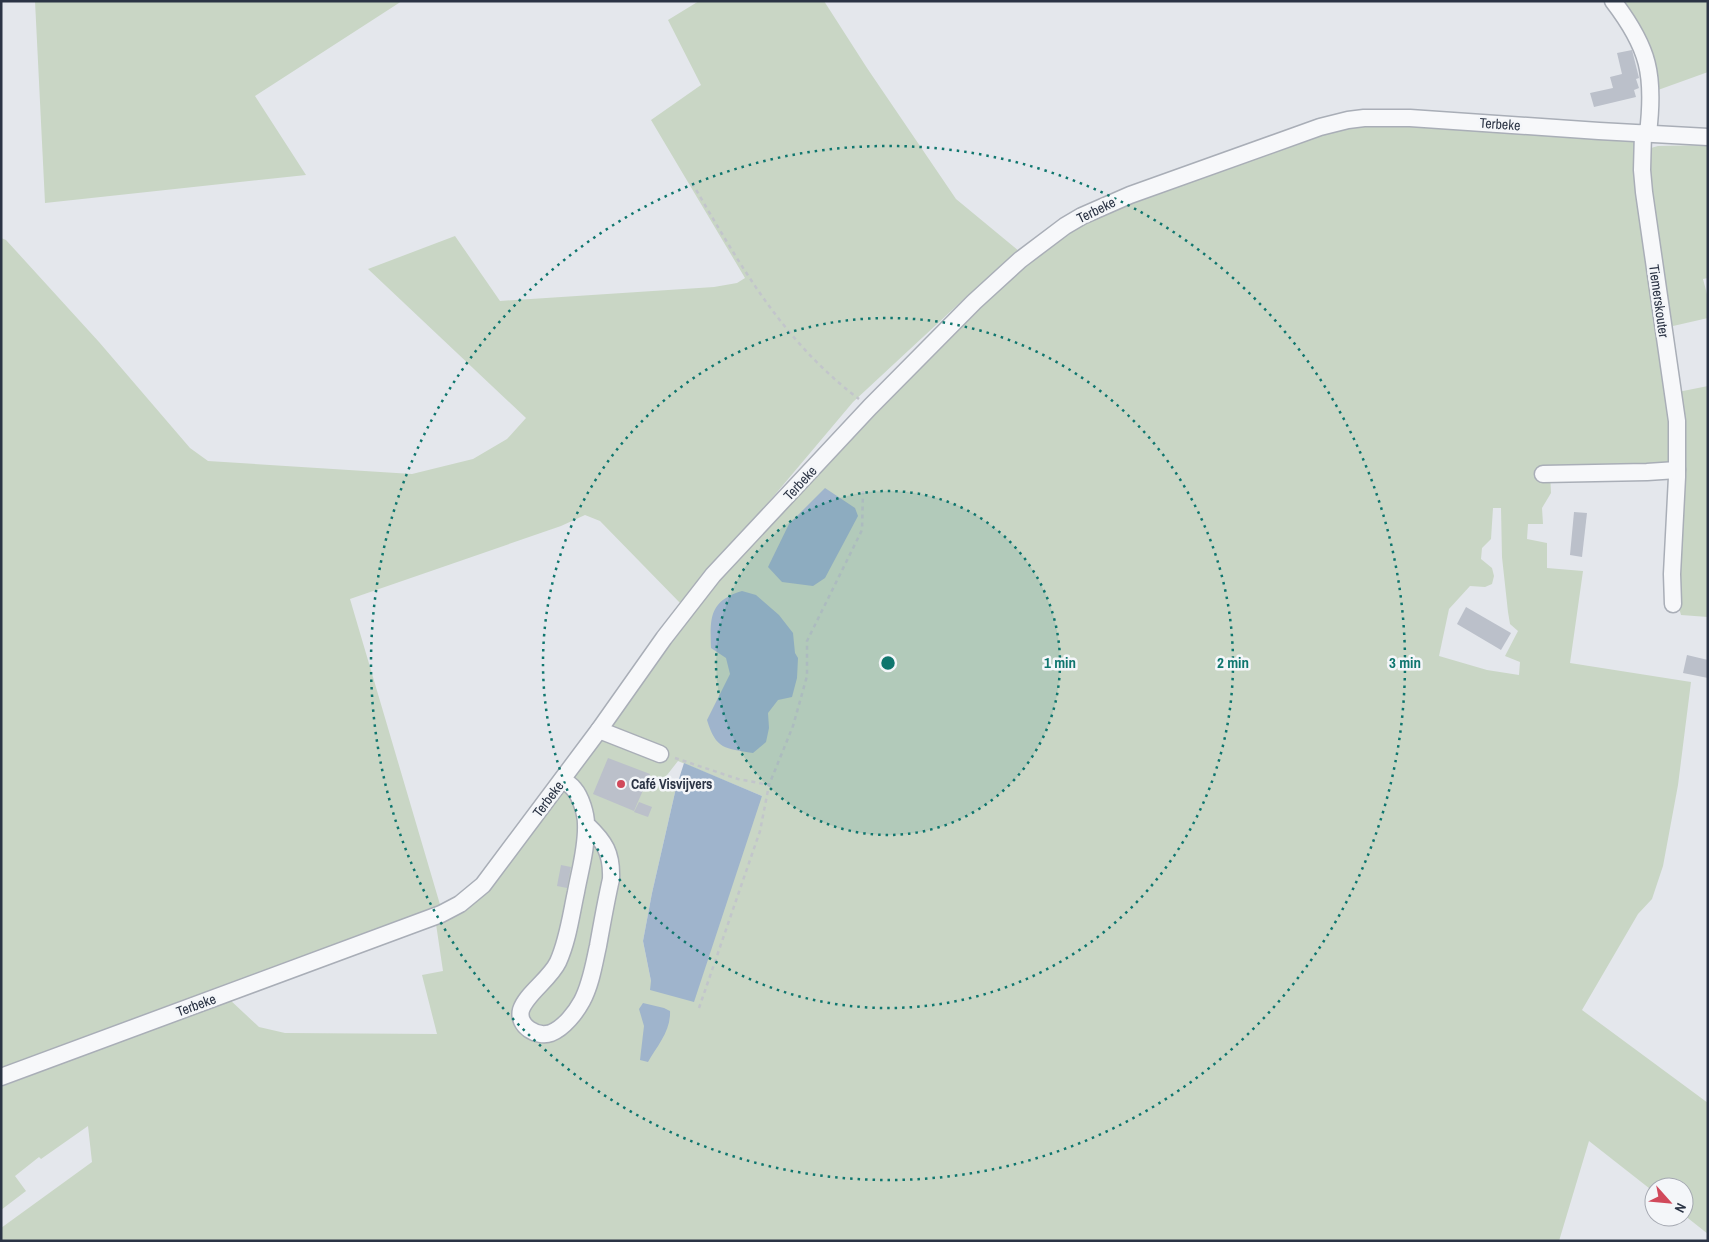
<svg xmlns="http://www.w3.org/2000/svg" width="1709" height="1242" viewBox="0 0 1709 1242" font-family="'Archivo Narrow',sans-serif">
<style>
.green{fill:#c9d6c5;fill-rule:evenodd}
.water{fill:#9fb4cc}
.building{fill:#bbc0ca}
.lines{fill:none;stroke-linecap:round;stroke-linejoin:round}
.minor-casing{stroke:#a9aeb7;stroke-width:19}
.path{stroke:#c2c5cb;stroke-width:2.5;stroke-dasharray:4 4;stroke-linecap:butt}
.minor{stroke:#f7f8fa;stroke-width:16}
.ring{fill:none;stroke:#0f766e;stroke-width:2.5;stroke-dasharray:2.5 5}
.poi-dot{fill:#d1495b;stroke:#f4f6f9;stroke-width:2}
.labels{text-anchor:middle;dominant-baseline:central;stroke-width:5;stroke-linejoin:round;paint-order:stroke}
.street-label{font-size:14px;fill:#2b3445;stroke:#f4f6f9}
.poi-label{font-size:14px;font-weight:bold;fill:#2b3445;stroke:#f4f6f9;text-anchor:start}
.centre{fill:#0f766e;stroke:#f4f6f9;stroke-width:2.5}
.ring-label{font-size:15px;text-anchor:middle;font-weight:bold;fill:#0f766e;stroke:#f4f6f9;stroke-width:5;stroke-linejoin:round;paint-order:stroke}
</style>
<rect width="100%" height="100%" fill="#e4e7ec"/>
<g class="green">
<path d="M35 1H402L255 96 306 175 45 203Z"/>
<path d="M699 1H824L867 68 956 199 1020 252 965 298 853 402 682 605 600 521 585 515 561 526 350 599 441 908 1 1072V238L6 240 99 342 190 448 208 461 412 474 473 459 507 439 526 418 368 269 455 236 500 301 714 287 737 283 745 278 651 120 701 85 668 20Z"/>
<path d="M1619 1H1708V72L1658 90 1655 67Z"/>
<path d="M1386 122 1631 138 1635 142 1637 148 1674 445 1672 458 1667 465 1550 471 1551 493 1542 508 1543 524H1528L1527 539 1547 543V568L1583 571 1570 663 1691 682 1678 785 1663 866 1652 899 1638 914 1582 1010 1708 1103V1234L1684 1215V1187H1654V1192L1589 1141 1559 1241H1V1228L92 1162 88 1126 41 1159 39 1157 15 1176 26 1191 1 1210V1087L192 1014 229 999 259 1027 285 1033 437 1034 422 975 443 971 436 924 460 912 719 580 777 517 955 331 1017 272 1053 243 1092 217 1331 129ZM1493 508H1501L1502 557 1508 612 1510 624 1518 631 1505 656 1520 662 1519 675 1487 670 1439 656 1449 609 1470 586 1485 587 1492 584 1494 576 1492 568 1481 559 1482 548 1491 539ZM678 761 762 796 651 981 643 941 652 893 676 788 660 784Z"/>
<path d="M1708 145V278L1703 279 1708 298V318L1673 326 1667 324 1648 160 1651 148 1658 146Z"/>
<path d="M1708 386V617L1681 615 1676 597 1678 392Z"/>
</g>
<g class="water">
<path d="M825 488 855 508 858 516 825 578 813 586 782 582 768 567 789 524Z"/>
<path d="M742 591 756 595 779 615 793 633 795 653 798 658 797 678 792 697 778 700 768 713 769 728 766 742 753 753C725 748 716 750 707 720L730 674 726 658 711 648C710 618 709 601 742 591Z"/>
<path d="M684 763 762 796 694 1002 650 990 651 981 643 941 652 893 676 788Z"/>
<path d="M643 1003 664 1008 670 1011C671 1031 657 1046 648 1062L640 1060 644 1026 639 1009Z"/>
</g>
<g class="building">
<path d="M1632 50 1639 78 1636 79 1639 88 1634 90 1636 97 1594 107 1590 93 1613 88 1610 77 1622 74 1617 53Z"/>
<path d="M1574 512 1587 513 1582 557 1570 555Z"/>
<path d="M1466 607 1511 633 1501 650 1457 624Z"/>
<path d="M1687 655 1708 660V678L1683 673Z"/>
<path d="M608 758 650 774 634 811 593 794Z"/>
<path d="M639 802 652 807 648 817 634 812Z"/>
<path d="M561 865 571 867 567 888 557 886Z"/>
</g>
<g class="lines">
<g class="minor-casing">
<g id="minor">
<path d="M1613 1C1649 48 1655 75 1648 133"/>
<path d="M1643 133 1642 170 1644 192 1677 421V477L1672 574 1673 604"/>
<path d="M1543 474 1647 472 1677 470"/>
<path d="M599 730 660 754"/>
<path d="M562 780C566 782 571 785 574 789 581 797 586 814 586 824 587 847 580 870 576 892 571 915 568 940 558 962 550 979 526 994 521 1010 517 1026 537 1038 551 1033 564 1028 576 1012 582 1001 591 984 594 964 598 946 602 924 606 901 611 879 612 853 605 842 586 824"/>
<path d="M1 1077 441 914 460 904 483 885 599 730 664 638 713 575 870 407 974 302 1020 260 1065 226 1082 216 1130 195 1320 127 1348 120 1364 118H1410L1599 131 1708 137"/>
</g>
</g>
<g class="path">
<path d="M692 183C740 264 781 340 859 399"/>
<path d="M675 758 738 779 769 785"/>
<path d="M699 1008 760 831 769 785 793 726 807 676V641L862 530 863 491"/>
</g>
<use href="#minor" class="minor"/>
</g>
<circle cx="888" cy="663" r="172" fill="#0f766e" fill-opacity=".12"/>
<g class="ring">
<circle cx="888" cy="663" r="172"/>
<circle cx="888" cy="663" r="345"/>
<circle cx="888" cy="663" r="517"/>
</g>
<circle class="poi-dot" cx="621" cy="784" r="5"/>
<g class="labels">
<g class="street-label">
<text transform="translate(1500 124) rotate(4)">Terbeke</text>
<text transform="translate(1096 210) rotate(-26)">Terbeke</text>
<text transform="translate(1659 301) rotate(82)">Tiemerskouter</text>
<text transform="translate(800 483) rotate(-47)">Terbeke</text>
<text transform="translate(548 799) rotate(-53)">Terbeke</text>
<text transform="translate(196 1005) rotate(-20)">Terbeke</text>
</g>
<g class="poi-label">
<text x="631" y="784">Café Visvijvers</text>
</g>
</g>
<circle cx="888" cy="663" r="8" class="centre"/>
<g class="ring-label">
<text x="1060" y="668">1 min</text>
<text x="1233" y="668">2 min</text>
<text x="1405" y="668">3 min</text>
</g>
<rect width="1709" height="1242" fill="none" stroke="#2b3445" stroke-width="5"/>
<g transform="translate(1669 1202) rotate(117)"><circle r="24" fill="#f4f6f9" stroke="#a4a8b1"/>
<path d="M0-4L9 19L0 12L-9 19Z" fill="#d1495b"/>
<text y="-8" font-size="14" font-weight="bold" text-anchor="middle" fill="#2b3445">N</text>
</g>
</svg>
